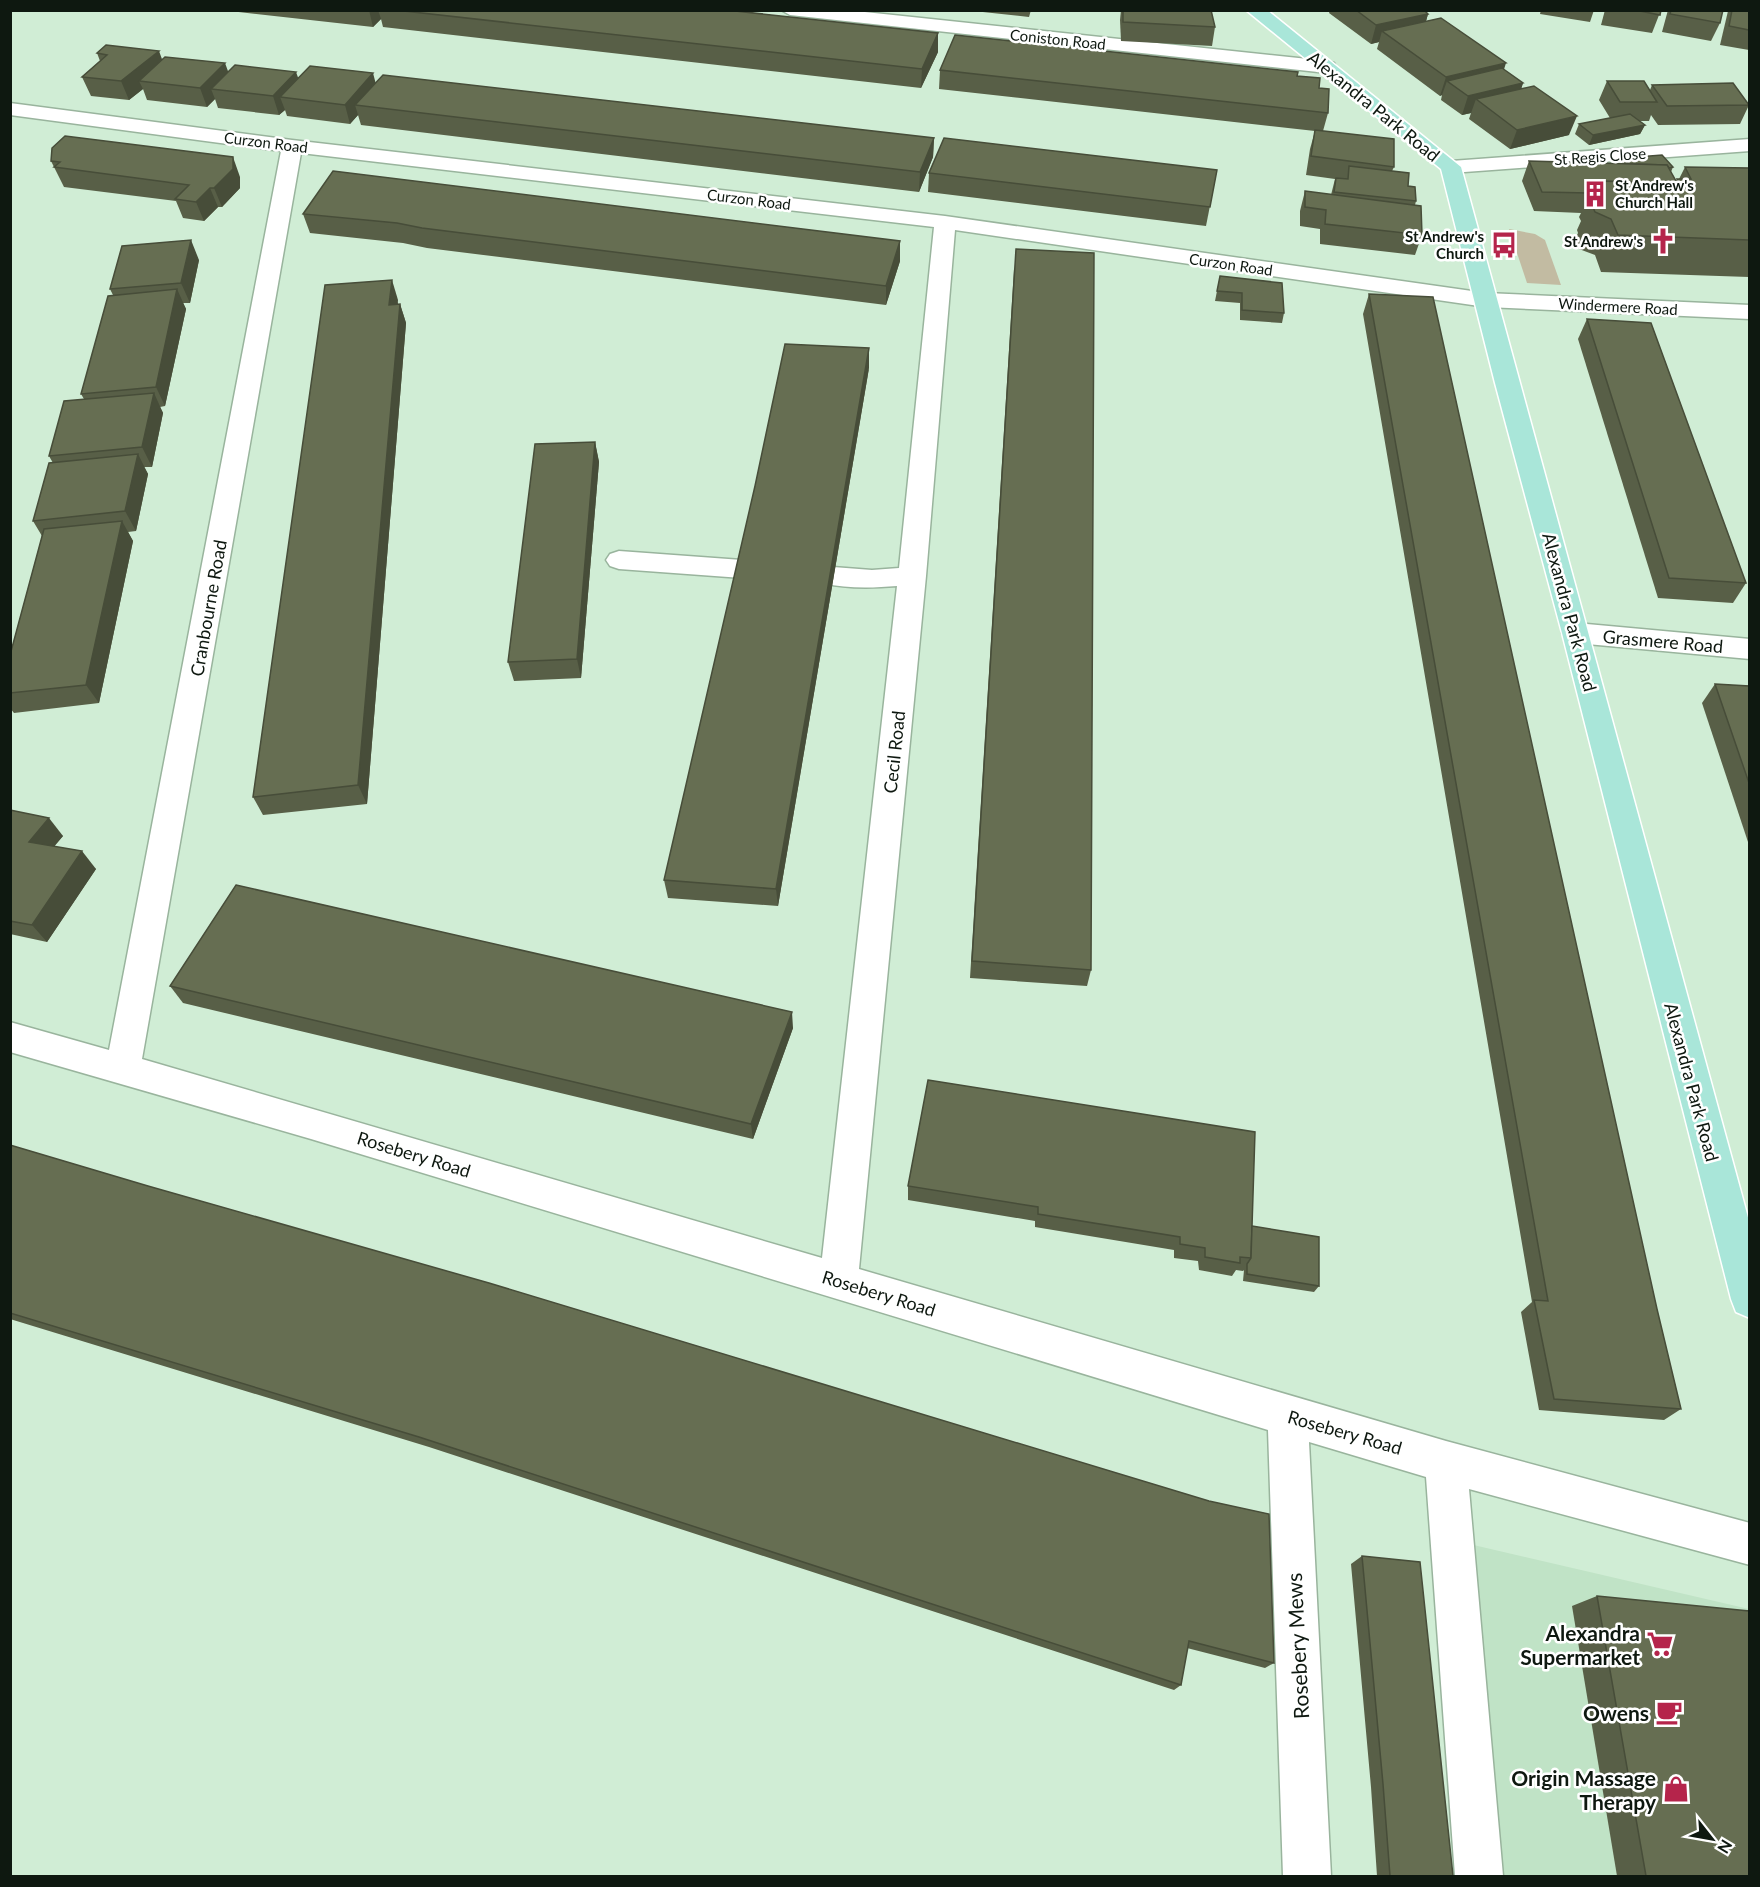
<svg xmlns="http://www.w3.org/2000/svg" width="1760" height="1887" viewBox="0 0 1760 1887" font-family="Lato,sans-serif">
<style>
.built{fill:#c0e3c6}
.green{fill:#c2bba2}
.lines{fill:none;stroke-linecap:round;stroke-linejoin:round}
.minor-casing{stroke:#99b49d;stroke-width:3}
.major-casing{stroke:#fff;stroke-width:3}
.minor{fill:#fff;fill-rule:evenodd}
.major{fill:#a9e6d9;fill-rule:evenodd}
.wall{fill:#585f47}
.shaded-wall{fill:#474d39}
.building{fill:#666e52;stroke:#474d39;stroke-width:1.5}
.labels{text-anchor:middle;dominant-baseline:central;stroke-width:5;stroke-linejoin:round;paint-order:stroke}
.far-street-label{font-size:15px;fill:#0e1810;stroke:#fff}
.far-poi-label{font-size:15px;font-weight:bold;fill:#0e1810;stroke:#fff;text-anchor:end}
.street-label{font-size:18px;fill:#0e1810;stroke:#fff}
.near-poi-label{font-size:21px;font-weight:bold;fill:#0e1810;stroke:#fff;text-anchor:end}
.near-street-label{font-size:21px;fill:#0e1810;stroke:#fff}
</style>
<rect width="100%" height="100%" fill="#d0edd5"/>
<path class="built" d="M1465 1543 1749 1609V1876H1502Z"/>
<path class="green" d="M1509 229 1535 234 1545 240 1561 285 1527 283Z"/>
<g class="lines">
<g class="minor-casing">
<g id="minor">
<path d="M781 10H846L1327 61 1334 63 1336 67 1334 71 1327 73 790 15Z"/>
<path d="M10 103 292 140 945 216 1486 293 1750 305V319L1486 307 955 230 926 576 859 1269 1446 1441 1750 1523V1565L1469 1489 1503 1876H1455L1426 1477 1309 1442 1331 1876H1283L1268 1430 311 1139 10 1052V1022L109 1050 281 151 10 115ZM301 153 934 227 899 568 872 570 833 567 823 569 819 576 823 583C847 589 873 588 897 586L822 1258 142 1059Z"/>
<path d="M1750 139V151L1451 173 1444 171 1441 167 1444 163 1451 161Z"/>
<path d="M619 551 742 560 752 563 755 569 752 575 742 578 619 569 610 566 606 560 610 554Z"/>
<path d="M1576 623 1750 639V659L1576 643 1566 640 1562 633 1566 626Z"/>
</g>
</g>
<g class="major-casing">
<path id="major" d="M1246 10H1267L1461 167 1750 1225V1318L1736 1312 1731 1299 1562 633 1495 383 1441 169Z"/>
</g>
<use href="#minor" class="minor"/>
<use href="#major" class="major"/>
</g>
<g class="wall">
<path d="M221 10H726L938 33V52L921 88 383 27 381 19 373 27Z"/>
<path d="M964 10H1031L1029 17Z"/>
<path d="M1121 10H1211L1215 27 1212 46 1121 41 1120 20Z"/>
<path d="M1330 10H1424L1428 14 1426 21 1504 70 1523 83 1521 89 1569 135 1510 149 1469 119 1471 113 1462 115 1441 100 1442 95 1440 96 1377 49 1379 42 1371 44 1329 13Z"/>
<path d="M1541 10H1594L1590 22 1540 14Z"/>
<path d="M1605 10H1661L1652 33 1601 25Z"/>
<path d="M1668 10H1723L1720 23 1711 41 1662 32Z"/>
<path d="M1749 10V50L1720 45 1728 11Z"/>
<path d="M97 53 162 59 228 72 298 78 376 83 934 138 933 157 919 192 361 125 358 115 350 124 287 116 285 110 279 115 218 108 215 99 207 107 147 100 143 89 129 100 91 96 82 77 100 61Z"/>
<path d="M940 70 1297 76 1319 88 1328 113 1323 131 1394 167 1392 171 1408 186 1416 201 1415 205 1422 235 1415 255 1320 244V229L1300 226V211L1305 191 1331 195 1335 179 1306 175 1310 149 1315 131 939 89Z"/>
<path d="M1607 81 1650 90 1652 85 1749 105 1740 124 1658 125 1651 115 1649 121H1640L1645 125 1640 134 1589 145 1575 134 1579 124 1610 118 1599 100Z"/>
<path d="M1623 158 1673 167 1671 172 1676 181 1677 179H1679L1685 167 1749 168V277L1601 272 1595 255 1579 249 1575 239 1578 233 1577 230 1581 221 1579 217 1581 213 1534 211 1522 181 1529 161 1621 164Z"/>
<path d="M51 161 240 177V188L222 207H218L204 221 183 218 176 201 64 187Z"/>
<path d="M1217 170 1206 226 928 192 929 173Z"/>
<path d="M303 214 900 261 886 305 427 248 403 243 310 233Z"/>
<path d="M199 260 190 303H183L186 309 165 406 160 407 163 413 152 467H144L148 474 136 531 128 532 133 541 99 703 14 713 10 708V655L42 536 33 521 53 463 49 456 84 399 81 394 113 295 110 289Z"/>
<path d="M1014 269 1091 970 1087 986 970 978Z"/>
<path d="M1220 276 1284 313 1282 323 1240 320V303L1215 301Z"/>
<path d="M1369 294 1657 1309 1681 1409 1664 1420 1539 1410 1521 1312 1532 1302 1363 314Z"/>
<path d="M398 300V304H400L406 323 367 804 263 815 253 797Z"/>
<path d="M1587 319 1746 583 1733 603 1658 598 1578 339Z"/>
<path d="M869 368 778 906 668 898 664 880Z"/>
<path d="M595 442 599 462 581 678 514 681 508 662Z"/>
<path d="M1715 684 1749 686V845L1702 703Z"/>
<path d="M10 810 63 836 54 846 96 869 47 942 10 934Z"/>
<path d="M170 986 793 1028 753 1139 183 1003Z"/>
<path d="M10 1145 1274 1663 1265 1668 1187 1648 1181 1685 1174 1690 429 1447 10 1319Z"/>
<path d="M908 1186 1252 1226 1319 1286 1314 1292 1243 1281 1244 1270 1243 1271 1236 1270 1232 1276 1199 1270 1198 1261 1174 1258V1250L1035 1227V1221L908 1200Z"/>
<path d="M1362 1556 1453 1876H1377L1371 1787 1351 1564Z"/>
<path d="M1597 1596 1749 1876H1617L1572 1606Z"/>
</g>
<g class="shaded-wall">
<path d="M369 10H378L381 19 373 27Z"/>
<path d="M1428 14 1423 32 1382 31 1379 42 1371 44 1376 25Z"/>
<path d="M938 33V52L921 88 922 69Z"/>
<path d="M159 51 166 70 139 81 143 89 129 100 121 81Z"/>
<path d="M225 63 232 82 211 89 215 99 207 107 200 88Z"/>
<path d="M1506 63 1500 82 1447 81 1442 95 1440 96 1446 77Z"/>
<path d="M296 72 303 91 280 97 285 110 279 115 273 96Z"/>
<path d="M373 73 378 92 355 105 358 115 350 124 345 105Z"/>
<path d="M1523 83 1517 102 1476 99 1471 113 1462 115 1468 96Z"/>
<path d="M1577 116 1569 135 1510 149 1517 130Z"/>
<path d="M1645 125 1640 134 1589 145 1593 135Z"/>
<path d="M934 138 933 157 919 192 920 172Z"/>
<path d="M233 157 240 177V188L222 207 214 188Z"/>
<path d="M210 188 218 207 204 221 196 202Z"/>
<path d="M191 240 199 260 190 303 181 283Z"/>
<path d="M900 241V261L886 305V286Z"/>
<path d="M392 280 398 300 395 324 389 305Z"/>
<path d="M177 289 186 309 165 406 156 387Z"/>
<path d="M400 304 406 323 367 804 358 785Z"/>
<path d="M869 348V368L778 906 776 889Z"/>
<path d="M154 393 163 413 152 467 142 447Z"/>
<path d="M595 442 599 462 581 678 577 659Z"/>
<path d="M138 454 148 474 136 531 125 511Z"/>
<path d="M122 521 133 541 99 703 86 685Z"/>
<path d="M49 818 63 836 43 860 29 842Z"/>
<path d="M82 851 96 869 47 942 32 925Z"/>
<path d="M792 1012 793 1028 753 1139 751 1124Z"/>
</g>
<g class="building">
<path d="M395 10H726L938 33 922 69Z"/>
<path d="M1123 10H1211L1215 27 1123 22Z"/>
<path d="M1356 10H1424L1428 14 1376 25Z"/>
<path d="M1635 10H1661L1660 15Z"/>
<path d="M1671 10H1723L1720 23 1670 14Z"/>
<path d="M1732 10H1749V30L1729 26Z"/>
<path d="M1441 18 1506 63 1446 77 1382 31Z"/>
<path d="M955 35 1298 72 1297 76 1320 78 1319 88 1329 89 1328 113 940 70Z"/>
<path d="M106 45 159 51 121 81 82 77 107 55 97 53Z"/>
<path d="M165 57 225 63 200 88 139 81Z"/>
<path d="M235 65 296 72 273 96 211 89Z"/>
<path d="M310 66 373 73 345 105 280 97Z"/>
<path d="M1502 68 1523 83 1468 96 1447 81Z"/>
<path d="M383 75 934 138 920 172 355 105Z"/>
<path d="M1607 81H1644L1657 102H1620Z"/>
<path d="M1733 83 1749 105 1667 106 1652 85Z"/>
<path d="M1534 86 1577 116 1517 130 1476 99Z"/>
<path d="M1630 114 1645 125 1593 135 1579 124Z"/>
<path d="M1315 130 1394 139V167L1311 156Z"/>
<path d="M65 136 233 157V169L214 188H210L196 202 175 199 189 185 54 167 60 162 51 161 52 148Z"/>
<path d="M944 138 1217 170 1210 207 929 173Z"/>
<path d="M1662 155 1673 167 1669 168 1667 165 1629 164 1623 158Z"/>
<path d="M1529 161 1667 165 1676 181 1675 183 1594 181 1589 193 1542 192Z"/>
<path d="M1349 166 1409 173 1408 186 1415 187 1416 201 1334 192 1336 178 1348 179Z"/>
<path d="M1685 167 1749 168V240L1618 235 1611 219 1595 212 1591 202 1595 199 1592 194 1600 193 1594 181 1679 183 1677 179H1691Z"/>
<path d="M333 171 900 241 886 286 422 228 397 223 303 214Z"/>
<path d="M1305 191 1421 206 1422 235 1325 224 1326 210 1305 207Z"/>
<path d="M191 240 181 283 110 289 122 246Z"/>
<path d="M1016 249 1094 253 1091 970 972 961Z"/>
<path d="M1220 276 1282 283 1284 313 1242 310V293L1217 291Z"/>
<path d="M392 280 389 305 400 304 358 785 253 797 325 285Z"/>
<path d="M177 289 156 387 81 394 108 296Z"/>
<path d="M1369 294 1433 297 1657 1309 1681 1409 1554 1399 1534 1300 1548 1301Z"/>
<path d="M1587 319 1651 323 1746 583 1669 578Z"/>
<path d="M785 344 869 348 776 889 664 880 755 486Z"/>
<path d="M154 393 142 447 49 456 64 401Z"/>
<path d="M595 442 577 659 508 662 535 444Z"/>
<path d="M138 454 125 511 33 521 49 463Z"/>
<path d="M122 521 86 685 10 693V655L44 529Z"/>
<path d="M1715 684 1749 686V783Z"/>
<path d="M10 810 49 818 29 842 82 851 32 925 10 921Z"/>
<path d="M236 885 792 1012 751 1124 170 986Z"/>
<path d="M928 1080 1255 1132 1251 1258 1240 1257V1263L1205 1257V1248L1180 1244V1237L1038 1214V1207L908 1186Z"/>
<path d="M10 1145 148 1186 489 1283 1209 1501 1269 1514 1274 1663 1189 1641 1181 1685 419 1437 10 1313Z"/>
<path d="M1252 1226 1319 1237V1286L1247 1274V1264L1251 1258Z"/>
<path d="M1362 1556 1420 1562 1453 1876H1390L1383 1784Z"/>
<path d="M1597 1596 1749 1611V1876H1646Z"/>
</g>
<defs>
<g id="building-bare" transform="scale(2.07)"><path d="M-4-6H4V6H1V3H-1V6H-4ZM-2.5-4.3h1.7v1.8h-1.7ZM.8-4.3h1.7v1.8H.8ZM-2.5-1h1.7V.8h-1.7ZM.8-1h1.7V.8H.8Z" fill="#b5244b" stroke="#fff" stroke-width="2.5" paint-order="stroke"/></g>
<g id="church-bare" transform="scale(2.07)"><path d="M-1.2-6h2.4v3.5h3.3v2.4h-3.3V6h-2.4V-.1h-3.3v-2.4h3.3Z" fill="#b5244b" stroke="#fff" stroke-width="2.5" paint-order="stroke"/></g>
<g id="bus-bare" transform="scale(2.07)"><path d="M-5-6H5V4H4V6H2V4H-2V6H-4V4H-5ZM-3.5-4V0h7V-4ZM-3.5 1.2v1.5H-2V1.2ZM2 1.2v1.5H3.5V1.2Z" fill="#b5244b" stroke="#fff" stroke-width="2.5" paint-order="stroke"/></g>
<g id="supermarket-bare" transform="scale(2.07)"><path d="M-6-5.5h2.5l.6 2H6L4.5 2H-2.5L-4.4-4H-6ZM-1.5 3.2a1.3 1.3 0 1 0 .1 0ZM3 3.2a1.3 1.3 0 1 0 .1 0Z" fill="#b5244b" stroke="#fff" stroke-width="2.5" paint-order="stroke"/></g>
<g id="cafe-bare" transform="scale(2.07)"><path d="M-5.5-4.5H6V0H3Q3 3.5 0 3.5H-2.5Q-5.5 3.5-5.5 0ZM3-3.2v2h1.7v-2ZM-6 4.5H4V6H-6Z" fill="#b5244b" stroke="#fff" stroke-width="2.5" paint-order="stroke"/></g>
<g id="shop-bare" transform="scale(2.07)"><path d="M-5-2.5h2.3a2.7 3.5 0 0 1 5.4 0H5L5.5 6h-11ZM-1.5-2.5h3a1.5 2.3 0 0 0-3 0Z" fill="#b5244b" stroke="#fff" stroke-width="2.5" paint-order="stroke"/></g>
</defs>
<g fill-rule="evenodd">
<use href="#building-bare" x="1595" y="194"/>
<use href="#church-bare" x="1663" y="241"/>
<use href="#bus-bare" x="1504" y="245"/>
<use href="#supermarket-bare" x="1660" y="1644"/>
<use href="#cafe-bare" x="1669" y="1712"/>
<use href="#shop-bare" x="1676" y="1789"/>
</g>
<g class="labels">
<g class="far-street-label">
<text transform="translate(1058 39) rotate(6)">Coniston Road</text>
<text transform="translate(266 142) rotate(7)">Curzon Road</text>
<text transform="translate(1600 156) rotate(-4)">St Regis Close</text>
<text transform="translate(749 199) rotate(7)">Curzon Road</text>
<text transform="translate(1231 264) rotate(8)">Curzon Road</text>
<text transform="translate(1618 306) rotate(3)">Windermere Road</text>
</g>
<g class="far-poi-label">
<text x="1615" y="185" text-anchor="start">St Andrew's<tspan x="1615" dy="17">Church Hall</tspan></text>
<text x="1484" y="236">St Andrew's<tspan x="1484" dy="17">Church</tspan></text>
<text x="1643" y="241">St Andrew's</text>
</g>
<g class="street-label">
<text transform="translate(1374 106) rotate(39)">Alexandra Park Road</text>
<text transform="translate(208 608) rotate(-80)">Cranbourne Road</text>
<text transform="translate(1570 612) rotate(75)">Alexandra Park Road</text>
<text transform="translate(1663 641) rotate(5)">Grasmere Road</text>
<text transform="translate(894 752) rotate(-84)">Cecil Road</text>
<text transform="translate(1692 1082) rotate(75)">Alexandra Park Road</text>
<text transform="translate(414 1154) rotate(17)">Rosebery Road</text>
<text transform="translate(879 1293) rotate(17)">Rosebery Road</text>
<text transform="translate(1345 1432) rotate(16)">Rosebery Road</text>
</g>
<g class="near-poi-label">
<text x="1640" y="1632">Alexandra<tspan x="1640" dy="24">Supermarket</tspan></text>
<text x="1649" y="1712">Owens</text>
<text x="1656" y="1777">Origin Massage<tspan x="1656" dy="24">Therapy</tspan></text>
</g>
<g class="near-street-label">
<text transform="translate(1297 1646) rotate(-93)">Rosebery Mews</text>
</g>
</g>
<rect width="1760" height="1887" fill="none" stroke="#0e1810" stroke-width="24"/>
<g transform="translate(1712 1839) rotate(121)" stroke="#ffffff" stroke-width="4.5" paint-order="stroke">
<path d="M0-4.5L10 22L0 15L-10 22Z" fill="#0e1810"/>
<text y="-9" font-size="16" font-weight="bold" text-anchor="middle" fill="#0e1810">N</text>
</g>
</svg>
